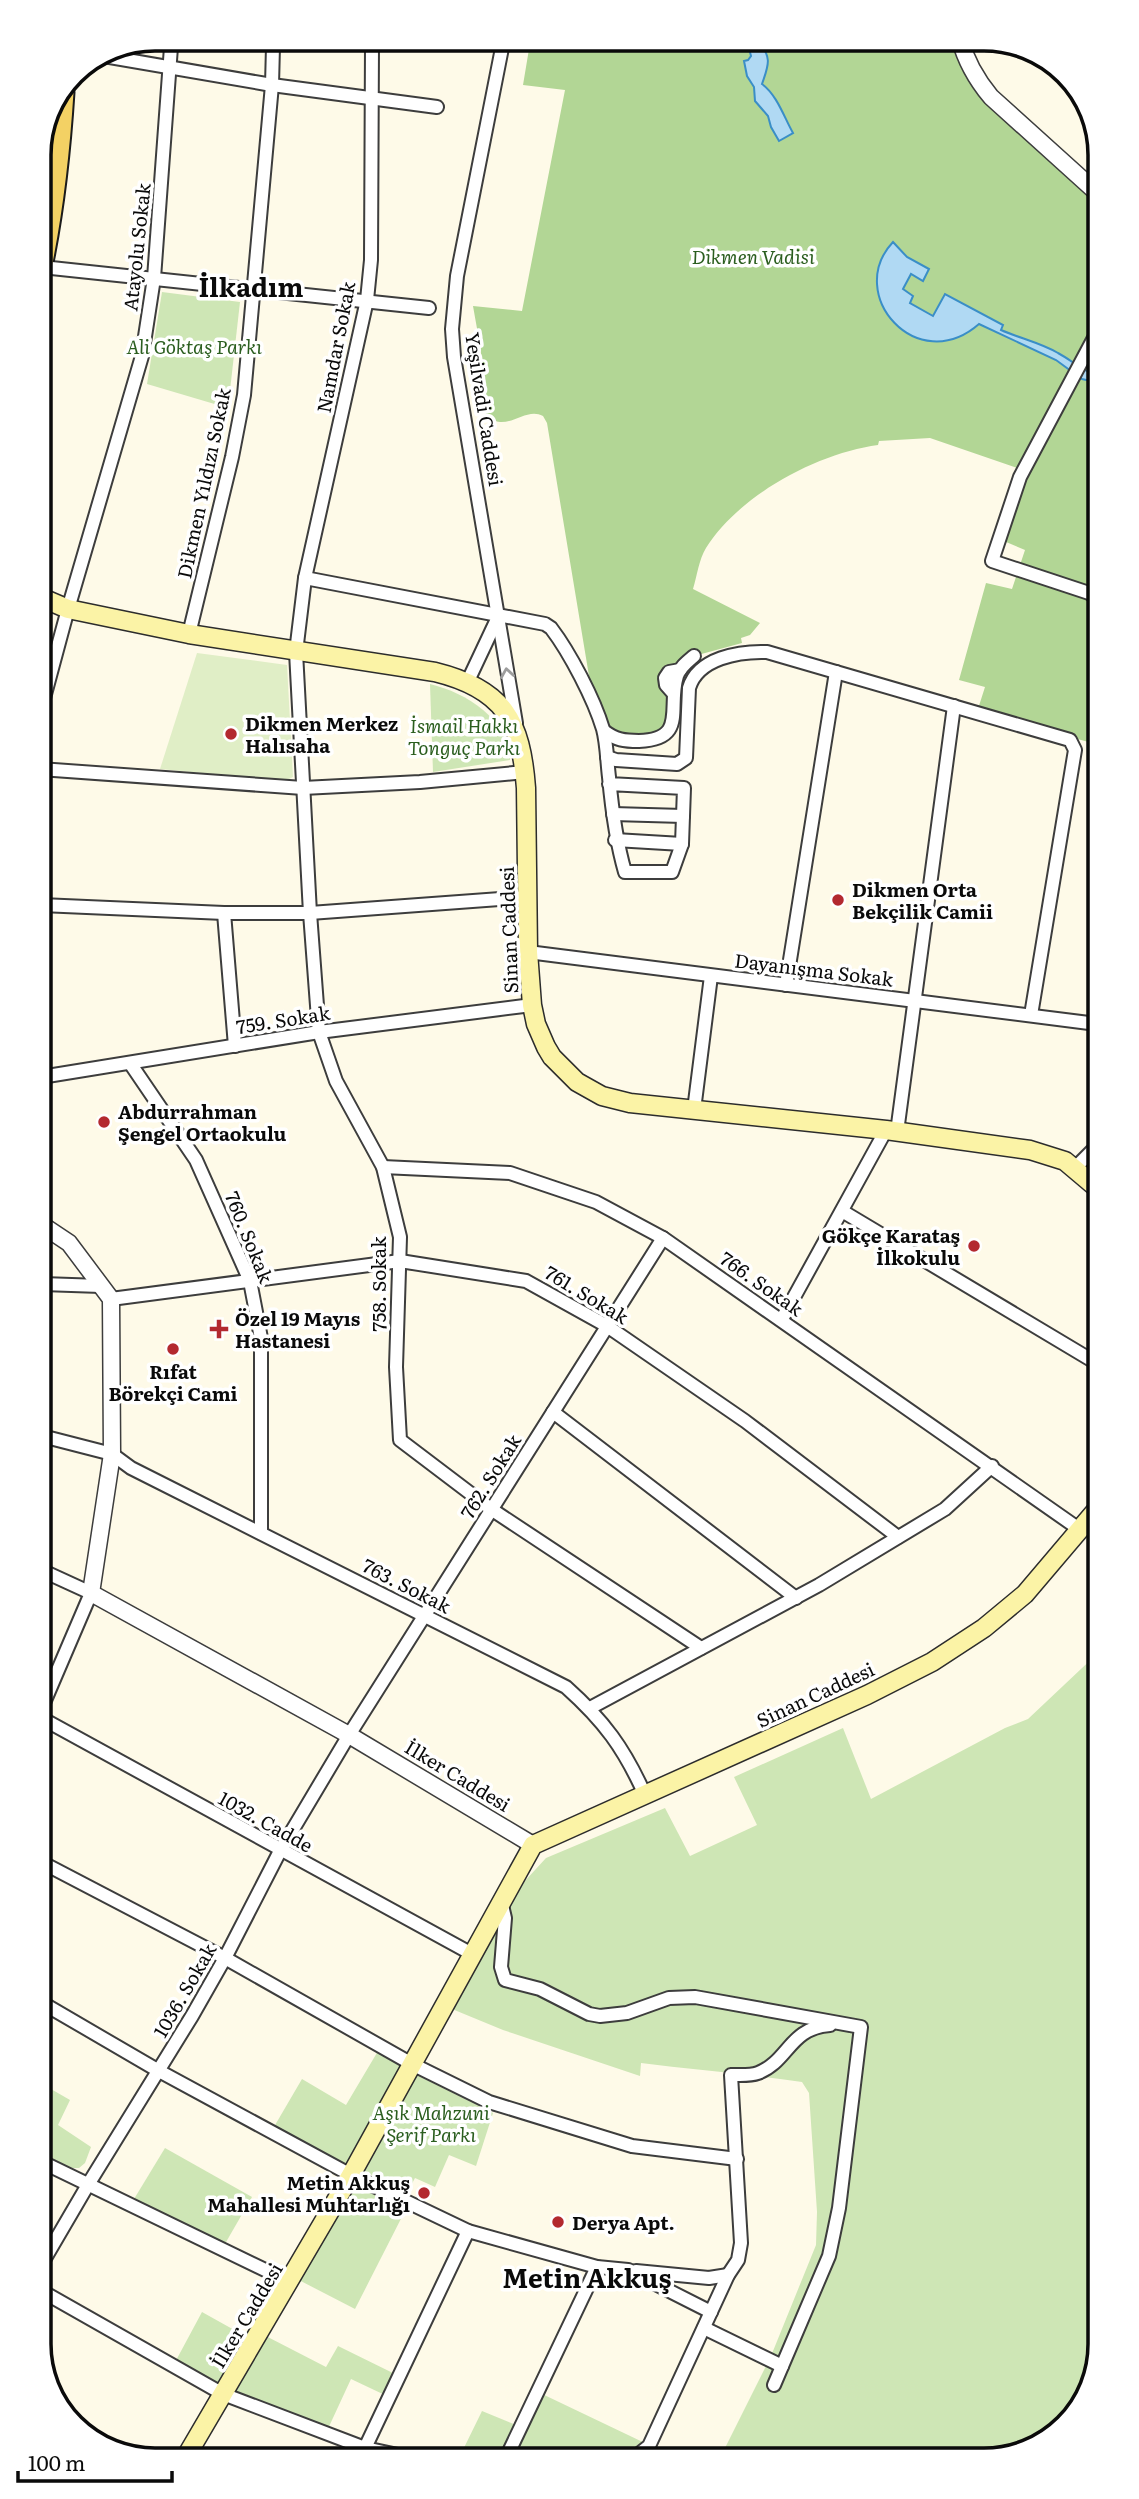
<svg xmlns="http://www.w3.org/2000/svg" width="1139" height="2499" viewBox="0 0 1139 2499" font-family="Literata,serif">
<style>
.green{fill:#cee6b5}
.forest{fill:#b2d695}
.pitch{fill:#e0eec6}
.water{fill:#b0d9f3;stroke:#3a8ec7;stroke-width:2}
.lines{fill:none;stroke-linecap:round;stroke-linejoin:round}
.minor-casing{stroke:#3d3d3d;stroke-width:16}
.tertiary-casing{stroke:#3d3d3d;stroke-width:19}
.secondary-casing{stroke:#2c2c2c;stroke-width:21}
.primary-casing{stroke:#1b1b1b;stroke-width:23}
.minor{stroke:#fff;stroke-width:12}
.tertiary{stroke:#fff;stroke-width:16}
.secondary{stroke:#fbf3a6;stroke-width:18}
.primary{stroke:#f3d164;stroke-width:19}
.oneway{stroke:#9d9d9d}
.poi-dot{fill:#b3292f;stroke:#fff;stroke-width:2.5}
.labels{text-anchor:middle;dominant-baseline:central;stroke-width:7;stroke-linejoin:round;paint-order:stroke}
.street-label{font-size:19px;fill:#0a0a0a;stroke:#fff}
.park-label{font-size:19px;font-style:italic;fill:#2b5e1f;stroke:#fff}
.poi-label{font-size:19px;font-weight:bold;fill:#0a0a0a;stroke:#fff;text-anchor:start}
.district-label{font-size:26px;font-weight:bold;fill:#0a0a0a;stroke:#fff}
.rim{fill:none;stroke:#0a0a0a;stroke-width:3.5}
</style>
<rect width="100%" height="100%" fill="#fefae8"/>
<g class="green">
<path d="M162 292 240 302 228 408 147 384Z"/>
<path d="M430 684C467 693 508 719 510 760L433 772Z"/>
<path d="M1099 1652 1100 2345 1081 2409 1022 2454 721 2456 771 2356 816 2245 817 2212 809 2093 802 2082C749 2074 695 2070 641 2063L640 2076 503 2030 452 2009 524 1882 546 1858 665 1808 690 1856 757 1825 734 1777 843 1728 871 1799 1005 1728 1028 1719Z"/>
<path d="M381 2046 412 2064 351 2175 409 2203 355 2309 293 2277 350 2175 271 2132 302 2079 346 2105Z"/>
<path d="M417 2075 493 2113 476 2166 449 2155 435 2187 415 2178 407 2193 362 2170Z"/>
<path d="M44 2085 70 2100 58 2125 91 2147 85 2163 79 2168H72L44 2155Z"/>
<path d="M165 2148 252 2197 222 2249 131 2204Z"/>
<path d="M202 2312 254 2341 260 2333 326 2367 338 2346 399 2376 389 2397 351 2379 326 2433 173 2366Z"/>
<path d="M538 2392 649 2445 635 2457 459 2458 482 2411 521 2427Z"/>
</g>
<path class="forest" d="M960 39 978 81 1094 190 1096 744 977 712 985 687 959 680 986 583 1012 589 1025 550 999 539 1023 470 930 438 879 441 878 445C818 453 739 495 706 548 699 559 697 576 693 589L760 623 750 635 741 638 742 643 694 656 684 665 667 734 613 738 593 700 547 423 543 416C529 408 515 423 500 422 482 420 478 397 479 382 479 375 483 368 482 361 480 342 476 324 473 306L522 311 565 90 523 85 530 43Z"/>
<path class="pitch" d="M197 653 287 665 293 777 285 781 160 769Z"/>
<g class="water">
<path d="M747 41H758C773 58 768 66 762 84 777 95 784 117 793 133L779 141 771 127 768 116 755 101 754 87 747 76 744 61 748 60 751 56Z"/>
<path d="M893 242 907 257 929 269 923 281 911 274 903 289 913 296 910 303 933 316 945 294 1003 325 1001 330C1019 338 1041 343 1058 353 1071 360 1082 370 1095 375V382L1082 379 1056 360 979 324C917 378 844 294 893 242Z"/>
</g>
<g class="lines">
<g class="minor-casing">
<g id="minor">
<path d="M503 43 457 276 452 329 454 357 516 723"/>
<path d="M372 45 371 260 367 300 305 578 296 652 310 913 319 1032 336 1081 383 1167 400 1237 396 1367 400 1440 491 1509 701 1648"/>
<path d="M98 55 272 85 437 107"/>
<path d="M42 267 429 308"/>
<path d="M1095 336 1020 477 992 561 1089 593 1096 597"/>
<path d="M305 578 545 624 551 628C570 653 594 699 603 729 607 744 607 761 609 777 612 810 616 841 625 872H672L682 844 684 788 609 784"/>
<path d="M189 634 232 457 244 395 272 85 273 46"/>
<path d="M467 683 499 615"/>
<path d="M674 694 666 685 665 678 669 672 680 670"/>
<path d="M40 713 68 609 142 356 154 278 171 47"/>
<path d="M604 731C616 740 624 741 639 741 688 739 667 708 677 676 680 667 687 662 694 656"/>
<path d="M607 757 616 760 677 764 686 758 689 688C698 658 739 651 767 652L1070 740 1075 750 1031 1015"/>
<path d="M40 769 303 788 420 782 525 772"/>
<path d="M613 814 683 816"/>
<path d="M615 840 682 844"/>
<path d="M41 905 224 913H310L527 897"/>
<path d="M224 913 235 1046"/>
<path d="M528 952 1097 1024"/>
<path d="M786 985 836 672"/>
<path d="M130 1063 196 1160 250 1281 261 1338V1533"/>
<path d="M41 1077 319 1032 532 1005"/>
<path d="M694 1110 711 976"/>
<path d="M897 1132 954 706"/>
<path d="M383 1167 510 1173 596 1202 663 1238 1079 1529"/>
<path d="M1075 1168 1097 1146"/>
<path d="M842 1211 1098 1364"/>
<path d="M42 1284 101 1286"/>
<path d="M111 1299 400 1261 526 1281 607 1326 745 1421 898 1537"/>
<path d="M782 1319 886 1130"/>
<path d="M553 1412 796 1598"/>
<path d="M42 1436 112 1454 131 1468 566 1687C604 1721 624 1748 645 1795"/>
<path d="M43 1571 91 1593 43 1705"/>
<path d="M590 1708 819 1585 945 1509 992 1466"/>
<path d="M43 1719 472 1954"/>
<path d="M43 1863 225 1958 412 2064 489 2102 632 2146 737 2159"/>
<path d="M501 1901 505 1918 501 1967 505 1980 540 1989 589 2014 600 2016 627 2013 669 1998 695 1997 861 2027 839 2208 829 2256 774 2385"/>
<path d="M44 2004 159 2071 351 2175 468 2231 597 2267 628 2270 711 2312"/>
<path d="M44 2163 290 2282"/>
<path d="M44 2260 89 2183 192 2016 225 1958 280 1851 349 1735 663 1238"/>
<path d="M636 2271 709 2278 728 2275"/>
<path d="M45 2293 223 2394 365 2448 412 2458"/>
<path d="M704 2328 782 2366"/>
<path d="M635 2457 649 2446 728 2275 738 2260 741 2243 731 2075C740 2075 750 2076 758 2073 789 2061 789 2028 830 2025"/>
<path d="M506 2458 597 2267"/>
<path d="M365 2459V2448L468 2231"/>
</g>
</g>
<g class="tertiary-casing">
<g id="tertiary">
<path d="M960 39C966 62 976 79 991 97L1094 190"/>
<path d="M42 1225 69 1243 111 1299 112 1454 91 1593 349 1735 533 1845"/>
</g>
</g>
<g class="secondary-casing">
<g id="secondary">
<path d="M40 597 68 609 189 634 435 672C504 689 521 721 526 788L528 952 532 1005 536 1024 546 1047 552 1057 577 1082 602 1096 630 1103 886 1130 1030 1150 1065 1161 1097 1188"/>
<path d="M184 2460 351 2175 533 1845 867 1695 932 1662 984 1628 1025 1594 1098 1508"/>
</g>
</g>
<g class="primary-casing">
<path id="primary" d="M39 281C53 218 60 156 64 92"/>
</g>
<use href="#minor" class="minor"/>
<use href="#tertiary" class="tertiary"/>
<use href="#secondary" class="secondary"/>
<use href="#primary" class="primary"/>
</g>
<defs><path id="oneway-chevron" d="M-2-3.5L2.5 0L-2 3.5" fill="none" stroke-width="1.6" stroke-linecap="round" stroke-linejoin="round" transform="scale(1.75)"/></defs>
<use class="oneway" href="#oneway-chevron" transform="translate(507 673) rotate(-99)"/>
<g class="poi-dot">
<circle cx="231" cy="734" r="7"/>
<circle cx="838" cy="900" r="7"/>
<circle cx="104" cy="1122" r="7"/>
<circle cx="974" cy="1246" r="7"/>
<path d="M215.5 1318.5h7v7h7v7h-7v7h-7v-7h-7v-7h7z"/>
<circle cx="173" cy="1349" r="7"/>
<circle cx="424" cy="2193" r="7"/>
<circle cx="558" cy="2222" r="7"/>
</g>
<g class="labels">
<g class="street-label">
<text transform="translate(136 247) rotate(-84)">Atayolu Sokak</text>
<text transform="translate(335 347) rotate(-79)">Namdar Sokak</text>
<text transform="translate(485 409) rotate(81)">Yeşilvadi Caddesi</text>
<text transform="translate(203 483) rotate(-78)">Dikmen Yıldızı Sokak</text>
<text transform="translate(508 930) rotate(-92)">Sinan Caddesi</text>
<text transform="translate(814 969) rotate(7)">Dayanışma Sokak</text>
<text transform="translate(283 1019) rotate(-9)">759. Sokak</text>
<text transform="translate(250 1237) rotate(68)">760. Sokak</text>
<text transform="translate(762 1283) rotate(35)">766. Sokak</text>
<text transform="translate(378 1284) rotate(-90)">758. Sokak</text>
<text transform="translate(587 1294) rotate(31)">761. Sokak</text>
<text transform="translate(490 1476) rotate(-58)">762. Sokak</text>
<text transform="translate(407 1585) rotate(27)">763. Sokak</text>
<text transform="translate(815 1694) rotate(-25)">Sinan Caddesi</text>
<text transform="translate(458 1775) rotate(31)">İlker Caddesi</text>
<text transform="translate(266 1821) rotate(29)">1032. Cadde</text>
<text transform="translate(184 1990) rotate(-60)">1036. Sokak</text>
<text transform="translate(246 2315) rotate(-59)">İlker Caddesi</text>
</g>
<g class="park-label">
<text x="753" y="256">Dikmen Vadisi</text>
<text x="194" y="346">Ali Göktaş Parkı</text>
<text x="464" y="725">İsmail Hakkı<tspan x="464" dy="22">Tonguç Parkı</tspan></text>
<text x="431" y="2112">Aşık Mahzuni<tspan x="431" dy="22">Şerif Parkı</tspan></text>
</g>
<g class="poi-label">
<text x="245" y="723">Dikmen Merkez<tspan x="245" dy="22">Halısaha</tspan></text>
<text x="852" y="889">Dikmen Orta<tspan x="852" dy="22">Bekçilik Camii</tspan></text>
<text x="118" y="1111">Abdurrahman<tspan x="118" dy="22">Şengel Ortaokulu</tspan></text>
<text x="960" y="1235" text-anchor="end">Gökçe Karataş<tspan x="960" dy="22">İlkokulu</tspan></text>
<text x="235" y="1318">Özel 19 Mayıs<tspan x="235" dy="22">Hastanesi</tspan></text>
<text x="173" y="1371" text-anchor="middle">Rıfat<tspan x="173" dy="22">Börekçi Cami</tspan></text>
<text x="410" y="2182" text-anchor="end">Metin Akkuş<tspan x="410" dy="22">Mahallesi Muhtarlığı</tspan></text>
<text x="572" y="2222">Derya Apt.</text>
</g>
<g class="district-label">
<text x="251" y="285">İlkadım</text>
<text x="587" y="2276">Metin Akkuş</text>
</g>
</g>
<path d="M0 0H1139V2499H0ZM155 51H984A104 104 0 0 1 1088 155V2344A104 104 0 0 1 984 2448H155A104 104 0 0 1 51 2344V155A104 104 0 0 1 155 51Z" fill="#fff" fill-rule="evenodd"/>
<path class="rim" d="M155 51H984A104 104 0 0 1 1088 155V2344A104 104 0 0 1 984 2448H155A104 104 0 0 1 51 2344V155A104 104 0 0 1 155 51Z"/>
<path d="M18 2471v10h154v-10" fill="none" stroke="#0a0a0a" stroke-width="3.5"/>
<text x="28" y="2471" font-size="21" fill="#0a0a0a" stroke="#ffffff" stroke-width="5" paint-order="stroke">100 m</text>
</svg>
